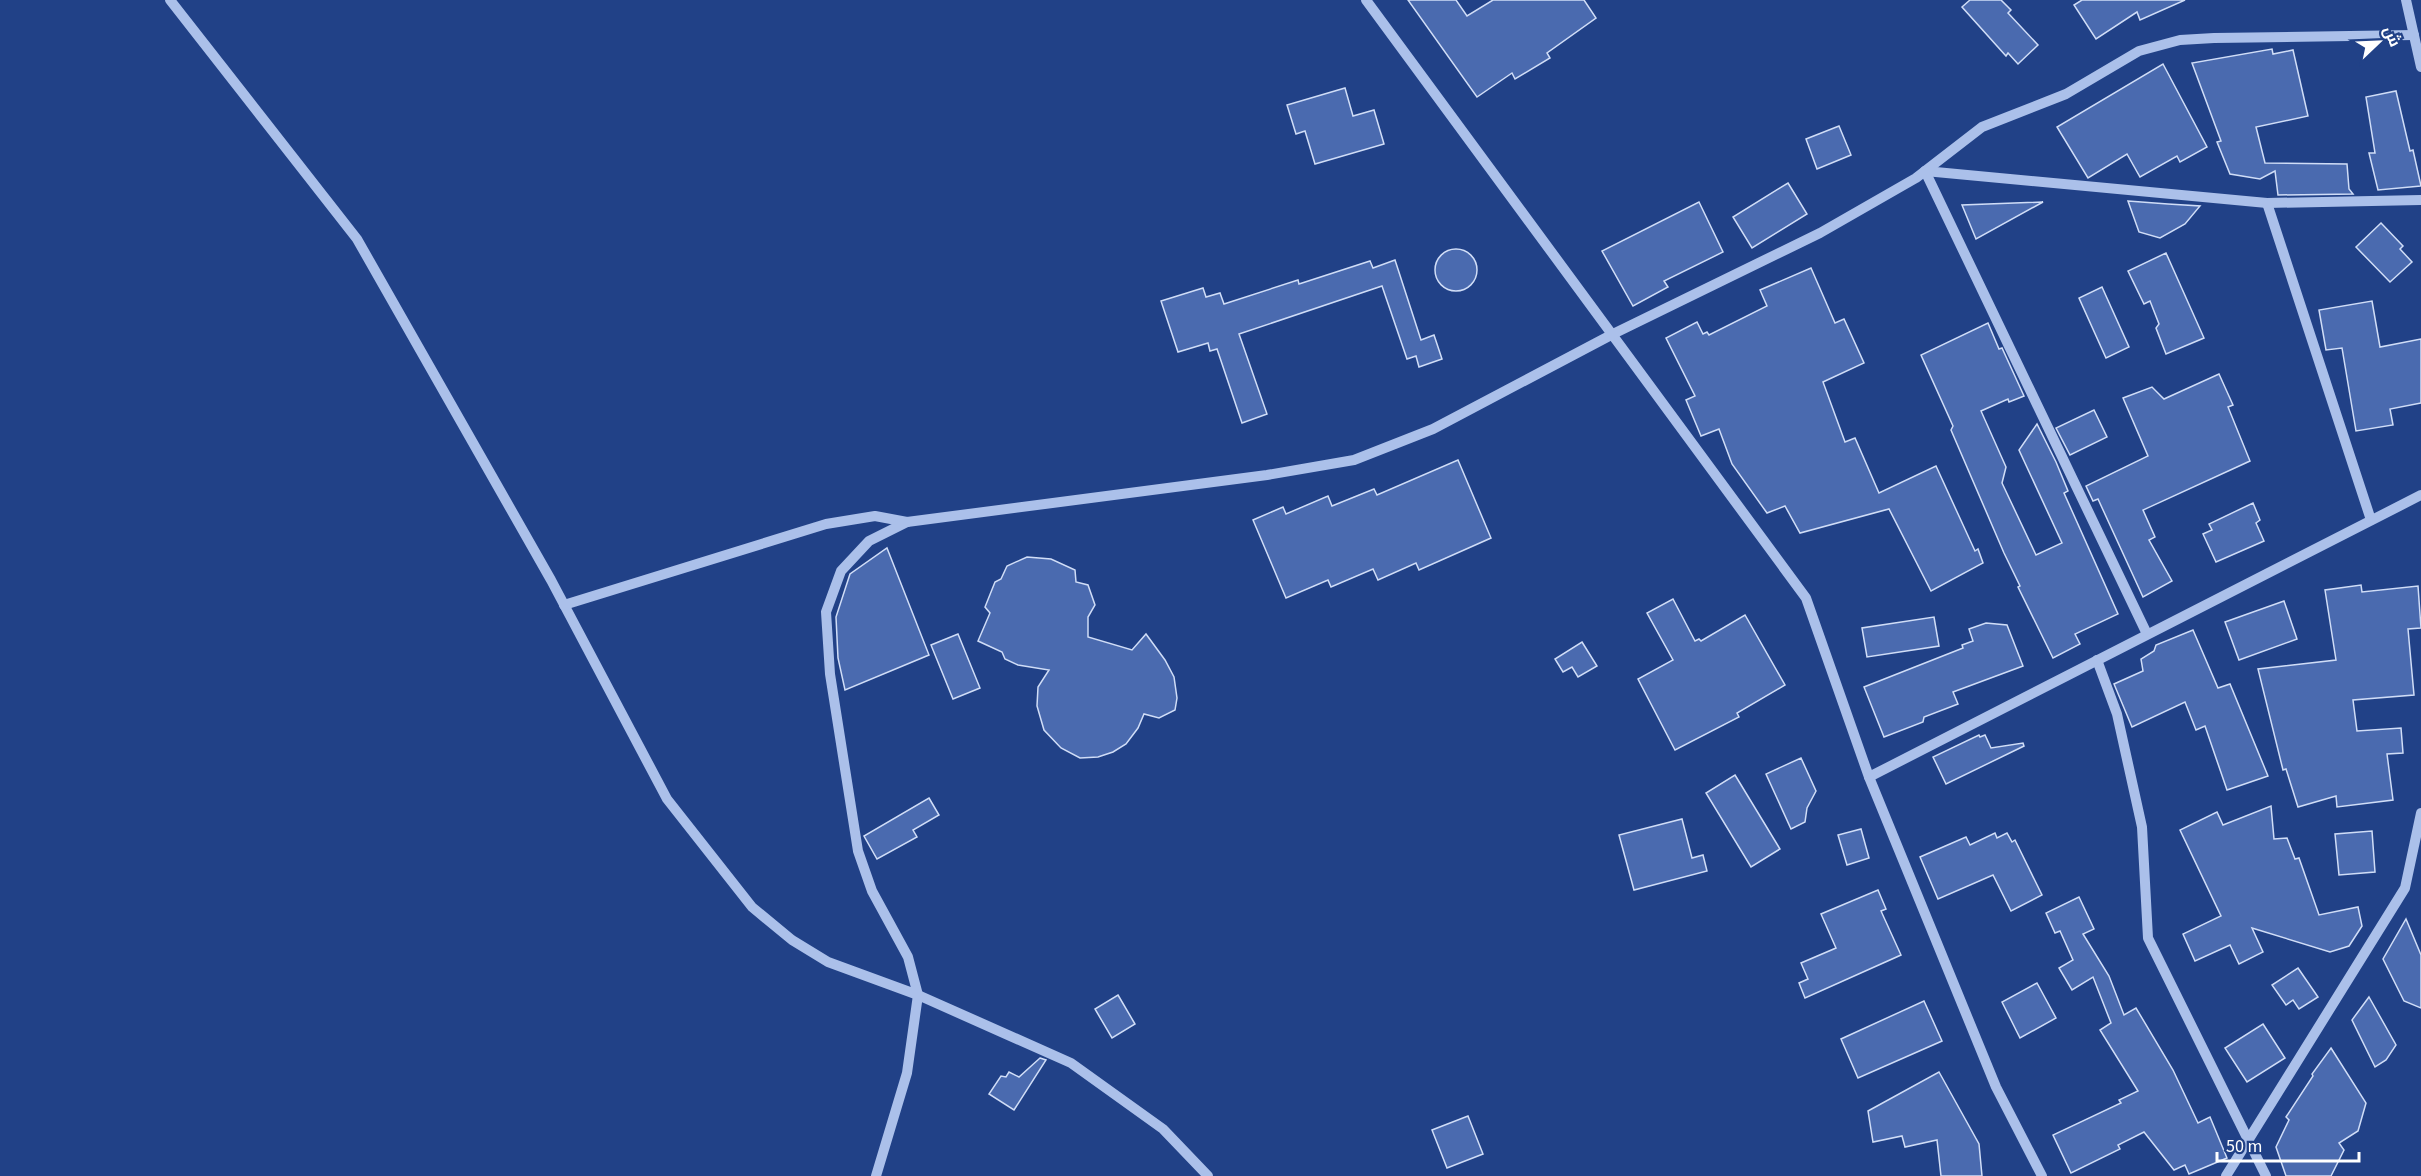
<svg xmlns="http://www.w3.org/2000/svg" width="2421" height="1176" viewBox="0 0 2421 1176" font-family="'Source Sans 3',Cairo,sans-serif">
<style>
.building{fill:#4a6aaf;stroke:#d0ddf7;stroke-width:1.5}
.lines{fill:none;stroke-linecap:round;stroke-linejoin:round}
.minor{stroke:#abc0ea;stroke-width:10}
</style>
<rect width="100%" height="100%" fill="#214187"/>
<g class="building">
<path d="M1408 0H1456L1467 16 1493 0H1584L1596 18 1547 53 1550 58 1515 79 1512 73 1477 97Z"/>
<path d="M1970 0H2001L2011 10 2008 13 2038 45 2018 64 2008 53 2006 56 1962 7Z"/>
<path d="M2082 0H2185L2140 20 2137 12 2096 39 2074 5Z"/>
<path d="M2272 49 2273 54 2293 50 2308 116 2256 127 2265 163 2347 164 2349 189 2353 194 2278 195 2275 171 2260 179 2230 174 2217 142 2221 141 2192 63Z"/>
<path d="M2163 64 2207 147 2180 162 2177 156 2140 177 2127 154 2088 178 2057 127Z"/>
<path d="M1345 88 1353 116 1374 110 1384 144 1315 164 1305 131 1296 134 1287 105Z"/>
<path d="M2396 91 2410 151 2413 150 2421 186 2378 190 2369 153H2375L2366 97Z"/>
<path d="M1839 126 1851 155 1817 169 1806 139Z"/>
<path d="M1788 183 1807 214 1752 248 1733 217Z"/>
<path d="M2128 201 2168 204 2200 206 2185 224 2160 238 2139 232Z"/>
<path d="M1699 202 1723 252 1664 281 1668 287 1633 306 1602 251Z"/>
<path d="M2043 202 1976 239 1962 205Z"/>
<path d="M2381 223 2403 246 2400 249 2412 262 2390 282 2356 247Z"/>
<circle cx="1456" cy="270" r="21"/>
<path d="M2166 253 2204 338 2166 354 2156 328 2159 324 2150 301 2144 304 2128 271Z"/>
<path d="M1395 260 1421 340 1434 335 1442 359 1419 367 1416 356 1407 359 1382 286 1239 334 1267 414 1242 423 1217 349 1210 351 1208 343 1178 352 1161 301 1203 288 1206 297 1220 293 1224 304 1298 280 1299 284 1370 261 1373 268Z"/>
<path d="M1811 268 1835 323 1844 319 1864 363 1823 382 1845 442 1855 438 1879 493 1936 466 1975 551 1978 549 1983 563 1931 591 1889 509 1800 533 1785 506 1767 513 1732 464 1719 429 1701 436 1686 400 1695 396 1666 338 1697 322 1703 334 1707 332 1709 335 1767 306 1760 290Z"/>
<path d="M2102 287 2129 347 2106 358 2079 298Z"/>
<path d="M2372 301 2380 347 2421 339V403L2390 409 2393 425 2356 431 2342 348 2326 350 2319 310Z"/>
<path d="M1988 323 1999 349 2002 348 2024 396 2009 402 2008 399 1981 411 2006 467 2002 483 2036 555 2062 543 2019 450 2037 424 2056 462 2068 491 2064 493 2118 614 2075 634 2080 644 2053 658 2018 587 2020 586 2004 553 1951 430 1953 426 1921 355Z"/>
<path d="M2219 374 2233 405 2228 407 2250 461 2143 510 2155 537 2149 540 2172 581 2143 597 2098 499 2093 501 2086 486 2148 456 2123 398 2152 387 2164 399Z"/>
<path d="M2094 410 2107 437 2070 455 2056 428Z"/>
<path d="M1458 460 1491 538 1419 570 1416 563 1378 580 1373 569 1331 587 1328 580 1286 598 1253 520 1283 507 1286 514 1328 496 1332 506 1374 489 1377 495Z"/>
<path d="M2253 503 2260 520 2256 523 2264 541 2216 562 2203 534 2212 530 2209 524Z"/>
<path d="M887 548 929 655 845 690 838 658 836 617 850 574Z"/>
<path d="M1027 557 1051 559 1075 570 1076 582 1088 585 1095 605 1088 617V637L1132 650 1146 634 1165 660 1174 677 1177 698 1175 710 1159 718 1144 714 1138 728 1126 744 1113 752 1098 757 1080 758 1061 748 1044 730 1037 706 1038 687 1049 670 1018 665 1005 659 1002 652 978 641 990 613 985 607 995 582 1001 579 1007 566Z"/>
<path d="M2361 585 2362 592 2418 586 2421 628 2408 629 2414 695 2353 700 2357 731 2401 728 2403 753 2387 754 2393 800 2337 807 2336 796 2298 807 2286 769 2283 770 2258 669 2336 660 2325 590Z"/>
<path d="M1673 599 1695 641 1699 639 1701 641 1745 615 1785 685 1737 713 1739 717 1675 750 1638 679 1673 660 1647 613Z"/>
<path d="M2284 601 2297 639 2239 660 2225 622Z"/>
<path d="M1934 617 1939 646 1867 657 1862 628Z"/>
<path d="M1986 623 2007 625 2023 666 1953 692 1958 704 1924 717 1923 722 1884 737 1864 687 1963 648 1962 645 1973 641 1969 629Z"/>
<path d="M2193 630 2218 688 2230 684 2268 776 2227 790 2205 726 2196 730 2185 702 2132 727 2114 684 2143 671 2141 659 2154 651 2156 645Z"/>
<path d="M958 634 980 688 953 699 931 645Z"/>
<path d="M1582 642 1597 666 1578 677 1572 667 1563 672 1555 659Z"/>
<path d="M1979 735 1980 737 1985 735 1991 748 2023 743 2024 746 1946 784 1933 757Z"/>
<path d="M1801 758 1816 791 1807 808 1805 822 1791 829 1766 774Z"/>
<path d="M1735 775 1780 849 1751 867 1706 793Z"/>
<path d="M929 798 939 815 913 830 917 837 877 859 864 836Z"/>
<path d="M2271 806 2274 839 2287 838 2295 859 2299 858 2319 915 2358 907 2362 926 2349 946 2330 952 2252 928 2263 952 2239 964 2230 945 2195 961 2183 934 2221 916 2180 830 2217 812 2223 825Z"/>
<path d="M1682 819 1692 858 1703 855 1707 871 1634 890 1619 835Z"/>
<path d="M1861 829 1869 858 1847 865 1838 835Z"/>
<path d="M2372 831 2375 872 2339 875 2335 834Z"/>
<path d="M1995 833 1997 838 2007 833 2012 842 2015 840 2042 895 2011 911 1993 875 1938 899 1920 857 1966 837 1970 845Z"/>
<path d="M1878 890 1886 909 1881 911 1901 955 1805 998 1799 983 1808 979 1801 963 1836 948 1821 914Z"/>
<path d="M2079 897 2094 929 2083 934 2109 976 2124 1015 2136 1008 2173 1070 2198 1123 2210 1117 2227 1158 2189 1174 2185 1165 2174 1170 2144 1132 2118 1145 2120 1149 2071 1173 2053 1135 2121 1103 2119 1100 2138 1091 2100 1030 2111 1023 2093 977 2072 990 2059 968 2073 960 2060 931 2055 933 2046 913Z"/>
<path d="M2406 919 2421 955V1008L2404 1001 2383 959Z"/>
<path d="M2298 968 2318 997 2299 1009 2293 1000 2286 1005 2272 985Z"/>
<path d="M2037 983 2056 1018 2020 1038 2002 1002Z"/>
<path d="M1118 995 1135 1024 1112 1038 1095 1009Z"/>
<path d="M2369 997 2396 1045 2386 1060 2375 1067 2352 1020Z"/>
<path d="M1924 1001 1942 1041 1858 1078 1841 1039Z"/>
<path d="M2263 1024 2285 1058 2247 1082 2225 1048Z"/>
<path d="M2331 1048 2366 1103 2358 1131 2339 1143 2344 1150 2331 1176H2286L2276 1147 2289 1120 2286 1117 2313 1076 2312 1074Z"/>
<path d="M1040 1058 1046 1060 1014 1110 989 1094 1001 1076 1006 1077 1009 1072 1019 1077Z"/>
<path d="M1939 1072 1979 1144 1982 1176H1941L1937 1140 1905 1147 1902 1136 1873 1142 1868 1111Z"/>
<path d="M1468 1116 1483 1154 1447 1168 1432 1130Z"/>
</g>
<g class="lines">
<g class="minor">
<path d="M170 0 357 239 551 580 667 799 752 907 792 940 828 962 918 995 1071 1063 1163 1129 1208 1176"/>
<path d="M1366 0 1806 598 1869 777 1996 1087 2042 1176"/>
<path d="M2406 0 2421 67"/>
<path d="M1925 171 2147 634"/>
<path d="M1925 171 2267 203 2421 200"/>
<path d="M2267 203 2371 520"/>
<path d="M564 605 826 524 875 516 907 522"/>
<path d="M2097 660 2117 714 2142 827 2148 938 2266 1176"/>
<path d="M1869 777 2421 495"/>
<path d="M876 1176 907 1073 918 995 908 957 872 891 858 851 830 674 826 612 841 571 869 541 907 522 1267 475 1354 460 1433 429 1613 334 1820 233 1916 178 1982 127 2066 94 2139 51 2180 40 2214 38 2414 35"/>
<path d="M2226 1176 2405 888 2421 813"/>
</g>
</g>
<g transform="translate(2379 42) rotate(67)" stroke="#214187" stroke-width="4.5" paint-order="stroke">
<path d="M0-4.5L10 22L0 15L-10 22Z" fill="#ffffff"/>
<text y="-9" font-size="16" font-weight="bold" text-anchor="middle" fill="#ffffff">ش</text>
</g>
<path d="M2217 1152v9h142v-9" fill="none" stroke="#ffffff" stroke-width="3"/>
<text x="2226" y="1152" font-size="18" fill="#ffffff" stroke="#214187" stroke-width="4.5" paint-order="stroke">50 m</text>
</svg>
